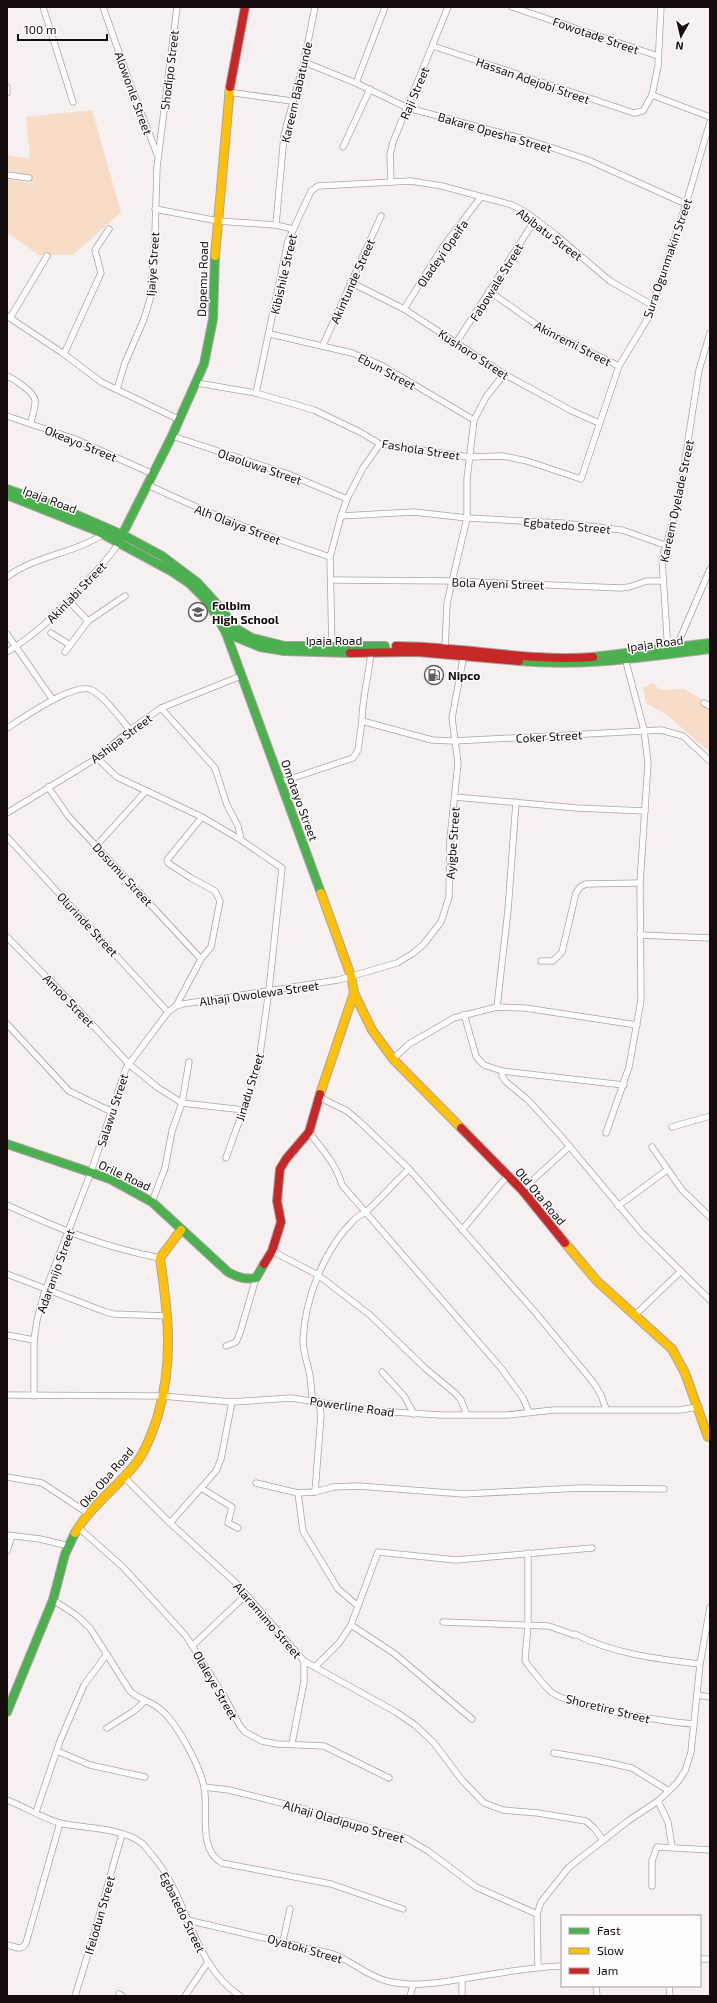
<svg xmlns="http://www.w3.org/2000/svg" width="717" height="2003" viewBox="0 0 717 2003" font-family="'Exo 2',sans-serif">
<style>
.green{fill:#f7dcc8}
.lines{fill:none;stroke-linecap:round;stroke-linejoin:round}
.street-casing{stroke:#aca4a4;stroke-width:7}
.fast-casing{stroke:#aca4a4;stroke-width:10}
.slow-casing{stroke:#aca4a4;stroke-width:10}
.jam-casing{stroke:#aca4a4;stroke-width:10}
.street{stroke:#fefdfd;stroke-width:5.5}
.fast{stroke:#4caf50;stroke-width:8}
.slow{stroke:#ffc107;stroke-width:8}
.jam{stroke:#c62828;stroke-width:8}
.labels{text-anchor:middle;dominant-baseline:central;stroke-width:3;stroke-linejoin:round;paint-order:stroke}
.street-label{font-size:12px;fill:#160b0d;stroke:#fdfdfd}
.poi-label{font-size:12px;font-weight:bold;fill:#160b0d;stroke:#fdfdfd;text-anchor:start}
</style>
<rect width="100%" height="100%" fill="#f6f0f0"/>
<g class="green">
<path d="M92 110 121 212 73 255H39L11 235H7V179L32 183 30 175 7 171V155L30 159 26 117Z"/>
<path d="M653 683 660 690 684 689 710 704V752L667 715 646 703 643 688Z"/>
</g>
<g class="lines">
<g class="street-casing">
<g id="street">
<path d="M43 7 73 102"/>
<path d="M103 7 129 81 157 154"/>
<path d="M512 7 658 56"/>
<path d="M433 46 634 113 643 111 652 95 658 66 661 7"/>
<path d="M304 62 356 83 408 108 524 139 556 149 588 160 686 204"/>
<path d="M356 83 385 7"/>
<path d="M7 87V93"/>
<path d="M228 92 292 101"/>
<path d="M652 95 710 117"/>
<path d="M343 147 370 89"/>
<path d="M7 175 29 178"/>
<path d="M391 181 390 155 393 142 448 7"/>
<path d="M155 209 218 221 276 225 293 229"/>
<path d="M276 225 284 135 304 62 315 7"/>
<path d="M350 282 404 309 504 374 572 411 599 423"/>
<path d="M489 291 544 330 619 366"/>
<path d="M404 309 442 248 481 197"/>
<path d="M7 316 64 354 101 382 178 419"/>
<path d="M10 318 47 256"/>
<path d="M270 334 352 353 381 365 474 420"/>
<path d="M456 343 535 220"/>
<path d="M323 345 381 216"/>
<path d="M64 354 101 273 95 250 109 229"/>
<path d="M7 376C14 379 34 392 35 400 36 407 32 416 31 422"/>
<path d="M197 383 256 393 314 410 360 432 380 444 469 457 503 456 527 461 581 479 619 366 648 318 686 204 710 122"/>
<path d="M117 389 125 363 144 319 151 296 155 234 157 167 177 7"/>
<path d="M256 393 288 241 311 191 318 186 411 181 442 186 512 205 527 213 556 235 610 281 652 305"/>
<path d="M7 416 75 439 153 474"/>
<path d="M172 436 288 474 347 499"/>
<path d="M148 485C207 513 268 537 330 557"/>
<path d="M341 516 414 512 467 518 562 523 622 530 665 545"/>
<path d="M7 577C36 555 75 554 105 533"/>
<path d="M332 580 452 581 621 588 629 587 647 581H663"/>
<path d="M69 601 88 621"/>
<path d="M51 633 70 645"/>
<path d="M7 634 53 700"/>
<path d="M332 648 330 557 341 516 347 499 363 468 380 444"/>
<path d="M676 648 710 569"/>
<path d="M445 650 447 603 467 518V479L474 420 486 397 504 374"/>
<path d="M668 651 662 559 678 505 699 370 710 333"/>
<path d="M7 652C38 633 56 614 81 588 95 572 109 559 120 541"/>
<path d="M65 652 88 621 125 596"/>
<path d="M371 652C369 675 362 698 362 721L432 740 454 741 661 730 683 736 710 761"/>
<path d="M704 703 710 706"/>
<path d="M161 708 215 768 227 805 238 826 241 840"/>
<path d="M7 728C23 718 75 681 92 690 105 697 120 718 130 730"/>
<path d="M97 758 117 777 202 817 241 840 282 868 269 990 259 1061 250 1091 226 1158"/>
<path d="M281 782 353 758 358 750 362 721"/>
<path d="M48 787 69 817 201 959"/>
<path d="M455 797 577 808 645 811"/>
<path d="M7 813 97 758 130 730 161 708 241 676"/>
<path d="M7 837 168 1012"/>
<path d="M96 846 146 791"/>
<path d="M640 935 710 938"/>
<path d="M7 937 71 1002 130 1065 157 1087 182 1103 244 1110"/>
<path d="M541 961H553L562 952 576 893 580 887 586 884 640 883"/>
<path d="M176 1006 201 959 211 947 220 901 215 891 191 878 168 863 167 860 202 817"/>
<path d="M497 1007 508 910 516 802"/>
<path d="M464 1014 476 1056 480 1061 484 1065 502 1071 624 1085"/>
<path d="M7 1024 69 1091 112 1112"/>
<path d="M393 1059 409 1044 454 1018 497 1007 525 1008 637 1025"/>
<path d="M502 1071V1076L505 1081 528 1100 560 1135 641 1232 710 1300"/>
<path d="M319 1097 347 1111 359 1121 409 1169 535 1312 593 1382 601 1395 606 1409"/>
<path d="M672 1127 710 1116"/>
<path d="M309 1132C322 1149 336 1164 342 1185L501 1368 523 1398 529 1412"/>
<path d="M606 1133 629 1067 641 1000 640 883 648 763 644 730 625 658"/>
<path d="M652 1147 682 1190 710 1217"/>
<path d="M522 1190 570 1146"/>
<path d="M152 1202 165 1168 172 1131 182 1103 189 1062"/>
<path d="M7 1205C59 1229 103 1247 160 1258"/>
<path d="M618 1206 667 1170"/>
<path d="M462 1230 508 1175"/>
<path d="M272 1251 318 1275 370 1315 425 1368 456 1394 461 1400 467 1415"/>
<path d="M7 1274 103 1311 113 1314 167 1316"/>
<path d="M634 1316 681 1271"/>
<path d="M7 1335 34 1340"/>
<path d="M226 1346 236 1342 240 1333 256 1278"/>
<path d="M382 1372 404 1396 414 1414"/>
<path d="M7 1395 162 1396 232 1402 291 1398 376 1411 441 1415H507L554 1410H680L697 1407"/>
<path d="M34 1396V1340L37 1320 44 1294 91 1172 126 1068 168 1012 176 1006 183 1004 338 980 397 963 412 954 423 945 441 922 449 897 450 839 458 763 452 718 464 654"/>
<path d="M312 1401C312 1393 311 1384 310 1376 308 1364 303 1353 303 1340 305 1298 324 1249 355 1219 359 1215 364 1214 368 1210 382 1197 395 1182 409 1169"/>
<path d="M123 1476 170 1523 236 1583 304 1661 396 1712 415 1725 434 1743 461 1779 484 1803 503 1810 538 1813 586 1821 594 1828 603 1840"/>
<path d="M7 1477 42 1483 89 1514"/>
<path d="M256 1483 298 1493 315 1492 333 1487 358 1486 464 1494 580 1488 664 1489"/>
<path d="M201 1488 232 1507 228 1523 238 1528"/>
<path d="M315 1492 321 1415 319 1402"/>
<path d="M298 1493 303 1531 338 1589 358 1606"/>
<path d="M170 1523 216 1471 221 1459 232 1402"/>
<path d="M79 1528 123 1567 186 1636 224 1696 240 1726 245 1732 262 1741 277 1744 324 1746 389 1778"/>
<path d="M7 1535 40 1539 69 1546"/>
<path d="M7 1551 12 1536"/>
<path d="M528 1553V1625L525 1660C527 1665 546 1687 550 1691 567 1707 668 1722 694 1724"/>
<path d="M53 1600 76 1615 90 1628 130 1691C139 1700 152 1701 161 1710 177 1723 200 1766 204 1787 209 1810 197 1849 222 1863L331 1884 403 1909"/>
<path d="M443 1622 549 1626 574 1635 575 1634C613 1654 658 1659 700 1664"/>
<path d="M351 1625 395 1654 472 1719"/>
<path d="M193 1645 246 1595"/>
<path d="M315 1667 339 1643 351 1625 378 1552 456 1560 592 1548"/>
<path d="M697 1695 710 1697"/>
<path d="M107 1728 134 1711 145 1701"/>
<path d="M292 1743 304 1682V1661"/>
<path d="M57 1751 90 1765 145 1777"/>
<path d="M554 1753 596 1760 632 1768 669 1791"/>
<path d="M204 1787 229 1790 301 1808 406 1838 428 1851 476 1887 537 1914"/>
<path d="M7 1800C25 1807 42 1818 60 1823 85 1829 122 1827 143 1844 146 1847 149 1852 152 1855 189 1897 191 1963 240 1996"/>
<path d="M658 1801 668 1822 672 1847"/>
<path d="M36 1812 60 1741 84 1685 107 1654"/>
<path d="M652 1886V1861L657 1847 710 1850"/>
<path d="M187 1920 333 1954C352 1961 367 1976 387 1981 414 1988 441 1982 468 1978 500 1973 530 1967 562 1966"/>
<path d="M283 1941 290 1909"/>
<path d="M7 1945 19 1948 23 1947 26 1943 60 1823"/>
<path d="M700 1959H710"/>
<path d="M538 1967 537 1914 541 1902 569 1867 628 1821 658 1801 677 1783 685 1771 691 1752 700 1664 710 1607"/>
<path d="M462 1979V1996"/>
<path d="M596 1986 597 1996"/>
<path d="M669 1986 670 1996"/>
<path d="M119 1994 122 1996"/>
<path d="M75 1996 92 1941 122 1834"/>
<path d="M185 1996 208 1962"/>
<path d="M410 1996 413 1986"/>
</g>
</g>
<g class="fast-casing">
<g id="fast">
<path d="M7 489 61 508 123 535 162 556 198 583 225 613 232 626 252 638 285 646H385"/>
<path d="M7 495 95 530 171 571 189 583 204 598 216 615 226 633 260 647 284 651 350 653"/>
<path d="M120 539 172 436 204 364 213 319 215 256"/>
<path d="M232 626 226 633 321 893"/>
<path d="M593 657 710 643"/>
<path d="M519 661C585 667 645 657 710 649"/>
<path d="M7 1144 110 1179 152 1202 228 1272C237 1277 245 1280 256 1278L264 1264"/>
<path d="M7 1712 53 1600 65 1554 75 1533"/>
</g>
</g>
<g class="slow-casing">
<g id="slow">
<path d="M215 256 230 87"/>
<path d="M321 893 351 976 354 993 372 1030 393 1059 461 1128"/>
<path d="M320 1094 354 993"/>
<path d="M565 1243 597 1281 672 1349 685 1373 708 1437"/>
<path d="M75 1533C91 1505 118 1487 137 1462 147 1448 153 1431 158 1415 174 1360 168 1313 160 1258L181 1230"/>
</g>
</g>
<g class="jam-casing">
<g id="jam">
<path d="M230 87 245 7"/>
<path d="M396 646C462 646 527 662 593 657"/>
<path d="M350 653 417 652 519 661"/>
<path d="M461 1128 522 1190 565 1243"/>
<path d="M264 1264 272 1251 281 1222 277 1201 280 1169 286 1159 309 1132 320 1094"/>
</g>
</g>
<use href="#street" class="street"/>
<use href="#fast" class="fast"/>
<use href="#slow" class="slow"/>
<use href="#jam" class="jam"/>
</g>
<defs>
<g id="school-ring" transform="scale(1)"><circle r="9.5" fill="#fdfdfd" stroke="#645b5c" stroke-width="1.5"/><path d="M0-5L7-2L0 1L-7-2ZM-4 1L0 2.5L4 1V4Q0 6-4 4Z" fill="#645b5c"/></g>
<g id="fuel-ring" transform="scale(1)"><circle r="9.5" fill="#fdfdfd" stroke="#645b5c" stroke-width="1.5"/><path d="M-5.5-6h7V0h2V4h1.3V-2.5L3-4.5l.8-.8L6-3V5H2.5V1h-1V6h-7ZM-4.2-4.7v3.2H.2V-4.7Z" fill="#645b5c"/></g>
</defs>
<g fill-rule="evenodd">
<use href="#school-ring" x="198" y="612"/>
<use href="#fuel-ring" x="434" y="675"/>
</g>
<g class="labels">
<g class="street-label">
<text transform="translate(596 35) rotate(19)">Fowotade Street</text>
<text transform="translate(169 70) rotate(-83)">Shodipo Street</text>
<text transform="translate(533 80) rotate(19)">Hassan Adejobi Street</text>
<text transform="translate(296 92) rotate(-77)">Kareem Babatunde</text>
<text transform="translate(134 93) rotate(70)">Alowonle Street</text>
<text transform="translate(414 93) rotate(-67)">Raji Street</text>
<text transform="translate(495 132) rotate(16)">Bakare Opesha Street</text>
<text transform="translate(550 234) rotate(37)">Abibatu Street</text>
<text transform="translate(442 253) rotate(-55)">Oladeyi Opeifa</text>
<text transform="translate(667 258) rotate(-71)">Sura Ogunmakin Street</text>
<text transform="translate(152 264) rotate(-86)">Ijaiye Street</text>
<text transform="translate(283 274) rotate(-77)">Kibishile Street</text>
<text transform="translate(202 279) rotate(-88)">Dopemu Road</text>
<text transform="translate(352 281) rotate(-66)">Akintunde Street</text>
<text transform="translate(496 282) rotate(-58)">Fabowale Street</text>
<text transform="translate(573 343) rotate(27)">Akinremi Street</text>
<text transform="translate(474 354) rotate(33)">Kushoro Street</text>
<text transform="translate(387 371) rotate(28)">Ebun Street</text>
<text transform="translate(81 443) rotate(22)">Okeayo Street</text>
<text transform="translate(421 449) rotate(9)">Fashola Street</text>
<text transform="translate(260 466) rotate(19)">Olaoluwa Street</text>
<text transform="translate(50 499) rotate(21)">Ipaja Road</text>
<text transform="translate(676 501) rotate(-78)">Kareem Oyelade Street</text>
<text transform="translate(238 524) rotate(21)">Alh Olaiya Street</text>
<text transform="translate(567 525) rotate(5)">Egbatedo Street</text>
<text transform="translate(498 583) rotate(2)">Bola Ayeni Street</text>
<text transform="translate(76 592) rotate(-46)">Akinlabi Street</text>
<text x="334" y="640">Ipaja Road</text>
<text transform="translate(655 643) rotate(-8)">Ipaja Road</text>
<text transform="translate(549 736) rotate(-3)">Coker Street</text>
<text transform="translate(121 738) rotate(-37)">Ashipa Street</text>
<text transform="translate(300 800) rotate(70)">Omotayo Street</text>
<text transform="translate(452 843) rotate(-86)">Ayigbe Street</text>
<text transform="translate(123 874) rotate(47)">Dosumu Street</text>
<text transform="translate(88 924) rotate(47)">Olurinde Street</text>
<text transform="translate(259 993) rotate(-8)">Alhaji Owolewa Street</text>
<text transform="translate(69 1000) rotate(46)">Amoo Street</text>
<text transform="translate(249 1087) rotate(-73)">Jinadu Street</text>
<text transform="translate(112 1110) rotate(-72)">Salawu Street</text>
<text transform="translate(125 1175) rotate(25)">Orile Road</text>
<text transform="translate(541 1196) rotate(50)">Old Ota Road</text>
<text transform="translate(55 1271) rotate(-70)">Adaranijo Street</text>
<text transform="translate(352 1406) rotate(8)">Powerline Road</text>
<text transform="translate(106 1477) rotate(-49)">Oko Oba Road</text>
<text transform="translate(268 1620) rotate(49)">Alaramimo Street</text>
<text transform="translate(216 1685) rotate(60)">Olaleye Street</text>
<text transform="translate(608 1708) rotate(14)">Shoretire Street</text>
<text transform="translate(344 1821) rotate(16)">Alhaji Oladipupo Street</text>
<text transform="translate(183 1912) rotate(64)">Egbatedo Street</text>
<text transform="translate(99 1915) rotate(-74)">Ifelodun Street</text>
<text transform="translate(305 1948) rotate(16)">Oyatoki Street</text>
</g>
<g class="poi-label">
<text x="212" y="605">Folbim<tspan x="212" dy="14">High School</tspan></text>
<text x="448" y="675">Nipco</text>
</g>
</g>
<rect width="717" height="2003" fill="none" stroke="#160b0d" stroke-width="16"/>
<rect x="561" y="1915" width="140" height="72" fill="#fdfdfd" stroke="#a19c9d"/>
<rect x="569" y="1928" width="20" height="6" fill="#4caf50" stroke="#a19c9d"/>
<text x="597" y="1935" font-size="12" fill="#160b0d">Fast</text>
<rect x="569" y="1948" width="20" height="6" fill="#ffc107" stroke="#a19c9d"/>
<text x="597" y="1955" font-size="12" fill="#160b0d">Slow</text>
<rect x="569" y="1968" width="20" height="6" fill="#c62828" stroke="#a19c9d"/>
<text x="597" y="1975" font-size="12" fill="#160b0d">Jam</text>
<g transform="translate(681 36) rotate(188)" stroke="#fdfdfd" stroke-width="3" paint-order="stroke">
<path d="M0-3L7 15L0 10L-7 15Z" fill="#160b0d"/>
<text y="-6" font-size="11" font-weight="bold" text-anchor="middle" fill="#160b0d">N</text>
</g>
<path d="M18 34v6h89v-6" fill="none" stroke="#160b0d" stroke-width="2"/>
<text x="24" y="34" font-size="12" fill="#160b0d" stroke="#fdfdfd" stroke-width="3" paint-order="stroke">100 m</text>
</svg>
